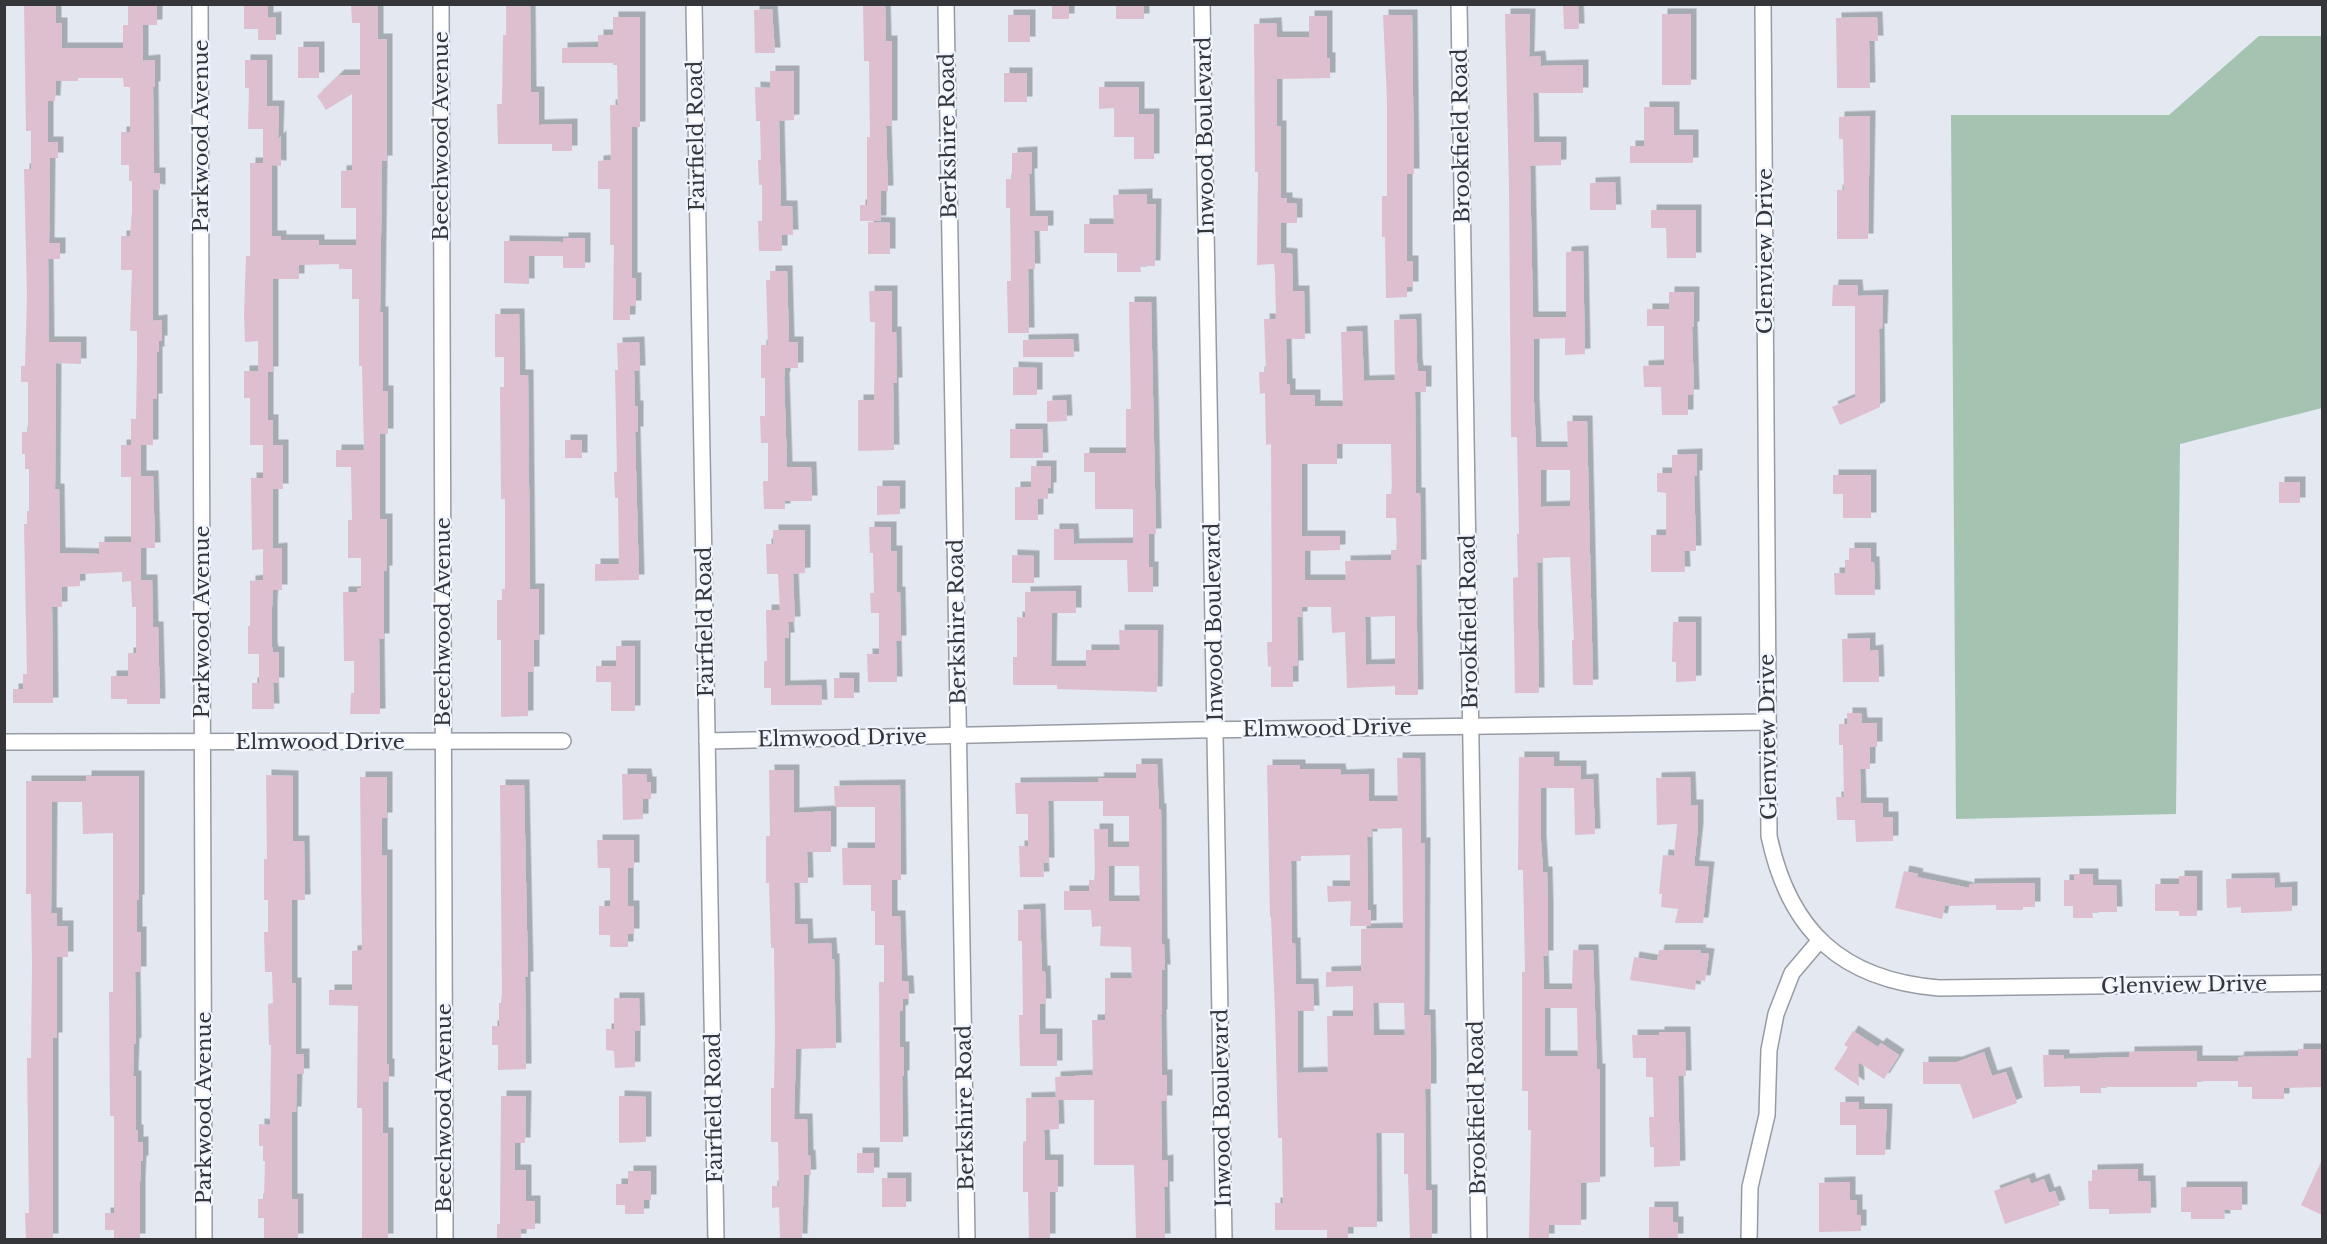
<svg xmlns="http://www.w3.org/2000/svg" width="2327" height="1244" viewBox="0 0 2327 1244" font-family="'Libre Baskerville',serif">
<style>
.forest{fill:#a4c3b1}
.building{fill:#debfd0;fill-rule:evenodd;filter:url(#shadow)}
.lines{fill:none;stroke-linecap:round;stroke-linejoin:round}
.street-casing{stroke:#979ba3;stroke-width:18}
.street{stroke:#fff;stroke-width:15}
.labels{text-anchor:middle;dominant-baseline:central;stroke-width:4.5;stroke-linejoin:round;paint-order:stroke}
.street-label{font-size:21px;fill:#35363a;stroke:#f1f5ff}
</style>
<defs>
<filter id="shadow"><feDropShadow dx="5.5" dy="-5.5" stdDeviation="0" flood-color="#0004"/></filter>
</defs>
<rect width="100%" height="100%" fill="#e3e8f1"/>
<path class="forest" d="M2259 36H2322V408L2180 444 2176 814 1956 819 1951 115H2169Z"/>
<g class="building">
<path d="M24 4H56V23H62V48H123V25H128V4H157V25H143V61L155 60V87H153L154 173H160V190L153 189V321L162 320V341H159V352H157V399H153V445H141V476H153L155 548H141V580H152L153 627H158L160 704H127V699H111V676H128V653H136V607H132L131 581 122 582V572L80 574V586L62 587V607H52L53 703H13V689H23V674H27L24 524H27V511H29V469H25V454H22V432H28V382H21V366H25L27 295 24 169H31V131H26ZM78 78H123L124 87H130V132H121V165H129V181H132V211L130 236H121V270H132L130 331H137V361L136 419H131V445H121V477H131V542H99V554L60 553 59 489H55L56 363 81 364V342H49L48 259H60V243H49L50 158H58V142H48V101H55L56 81H78Z"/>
<path d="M244 4H268V18L276 17V40H258V29H244Z"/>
<path d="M351 4H378V39H387V161H382L380 312H383V391H388V434H380V519H387V571H384V639H379L380 714H350L351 693H354V661H344L343 592H357V588H361V558H348V520H352L351 467H336V450H364L362 366H359V299H352V269H339V264L299 265V279H273V372H268V420H273V445H283V489H273V549L282 548V590H273L272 607V647L273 652H279V683H273L274 709H252V683H259V654H248V626H250V581L263 580V549L252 550 251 478H263V445H250V398H244V371H258V341L245 342 244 314 246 256H250V163H263V129H248L249 88H245V60H267V106H279L278 139 281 136V166L272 165V236H281V240H319V245H356V208H341V171L352 170V94L326 110 317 96 339 75H360V23H352Z"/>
<path d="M506 4H530L531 92H539V125L572 124V151H552V144H498L497 104H502L503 35H506Z"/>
<path d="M863 4H885L886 41H892V126H886L888 191H881V221H860V205H867V137H870L869 61H864Z"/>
<rect x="1052" y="4" width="17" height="15"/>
<path d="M1144 4V19H1116V5Z"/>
<path d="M1563 4H1578L1579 29H1564Z"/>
<path d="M772 9 775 53H755L754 10Z"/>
<path d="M1505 14H1530L1529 57 1540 56 1541 66 1583 65V93H1533L1534 142H1561V165L1530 166 1533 317H1566V252L1583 251 1585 354 1565 355V338L1534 339V402L1536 447H1568L1567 421H1587L1593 685H1573L1572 640H1574L1570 557 1542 558V563H1537L1539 693H1515L1513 578 1518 577 1517 534H1519L1517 437H1511L1509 187ZM1541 470H1570V506L1541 507Z"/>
<rect x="1662" y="14" width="29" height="71"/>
<rect x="1008" y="15" width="22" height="27"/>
<path d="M1383 15H1412L1414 174H1407V261H1413V287H1407V297L1386 298 1385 237H1382V196H1387V101Z"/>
<path d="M1309 16H1327V58H1330V78L1277 79V126H1281V198H1287V203L1297 204V223H1281V253L1292 254 1293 291H1304L1305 339H1286L1287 384H1290V395H1315V406H1343L1341 332 1362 331 1364 381 1395 380 1394 320 1416 319 1417 363 1418 371H1426V392H1415L1416 493H1420L1421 565H1416L1418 695H1395V686L1347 688 1345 632 1332 633 1331 607H1302V617H1297L1298 666H1293V687H1271V666L1268 667 1267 642H1272L1271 444 1266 445 1265 393 1260 394 1259 372H1266L1264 319H1276L1275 273 1274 264 1257 265 1258 172H1255L1254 24 1276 23 1277 37H1309ZM1337 444H1391L1392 494H1386V518H1396L1397 550H1391V560L1345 561 1346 580H1305V551L1340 550V536H1302V464H1337ZM1395 616V664L1366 665 1365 617Z"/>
<path d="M613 17H640V127H632V278H636V306H630V320H613L614 245H610V189H598V161L611 160 610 105H618L617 65H613V63H562V48L598 47V35H613Z"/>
<path d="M1877 17 1878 41H1869L1870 88H1837L1836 18Z"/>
<rect x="298" y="47" width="21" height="31"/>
<path d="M770 71H794V120L779 121 781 206H792L793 235H782V251H759L758 221H762V185H759L758 160H761L760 121H756L755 87 770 88Z"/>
<rect x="1004" y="73" width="23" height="29"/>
<path d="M1099 87H1139V114H1154V159H1134V137H1114V108L1099 109Z"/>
<path d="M1644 107H1674V135H1693V163H1630V146H1644Z"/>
<path d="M1870 116 1868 239H1837V190H1844L1843 139H1839V117Z"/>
<path d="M1032 152V174H1029L1030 216H1048V231H1034L1035 269H1028L1029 333H1008L1007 281H1011L1010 208H1006V179H1012V153Z"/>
<path d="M1615 182 1616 210H1590V183Z"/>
<path d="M1147 194V204H1156L1155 266H1140L1141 272H1117V253H1084V224H1114L1113 195Z"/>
<path d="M1651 210H1696V258H1667L1666 228H1651Z"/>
<path d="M868 222 890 223V254H868Z"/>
<path d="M563 238H585V268H563V256H529V284L504 283V241L563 242Z"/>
<path d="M770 271H787L789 342H798V368H785V377H784L787 467H811L812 501H785V509H764L763 481H768V443H761L760 416H765V378H761V345H768L766 280H770Z"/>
<path d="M1833 285H1857L1858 296 1883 295 1882 329H1879L1880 407 1840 425 1832 407 1855 397V306H1832Z"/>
<path d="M869 291H892V332H896L897 383H893L894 450 858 451V400H874L875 322H870Z"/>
<path d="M1669 292H1694V327H1692L1694 395H1688V415H1662L1661 387H1644L1643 366 1664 365V326H1647V309H1669Z"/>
<path d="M1129 302H1151L1156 534H1149V567H1153V592H1128L1127 560H1054V529H1073L1074 544 1133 543V509H1095V472H1084V453H1126V409H1131Z"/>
<path d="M495 314H519L520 375H528L530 589H539V640H534V672H528V716L501 717V640H497V600H502V589H505V499H501L500 387H504V357H495Z"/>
<path d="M1073 339 1074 357H1023V340Z"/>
<path d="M639 342 640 371H634L635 406H638V432H635L639 580 595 581V564H619L618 498H615L614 472H617L615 370H618L617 343Z"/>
<path d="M1013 367 1037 368V395H1013Z"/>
<path d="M1066 400 1067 421 1047 422V401Z"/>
<path d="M1010 429H1042L1043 458H1010Z"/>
<rect x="565" y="440" width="17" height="18"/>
<path d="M1697 454V476H1694L1696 551H1684L1685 572H1651V535H1666V493L1657 492V473H1672V455Z"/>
<path d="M1031 466H1051V488H1048V499H1038V520H1015V487H1031Z"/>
<path d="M1833 475H1871V518H1843V494H1833Z"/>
<rect x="2279" y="482" width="21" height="21"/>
<path d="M877 486H900V514L877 515Z"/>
<path d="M869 527H891V551H897V592H900L901 641H896L897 682H868L867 654H879V613H871L870 593H874L873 553H870Z"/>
<path d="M773 530H805V573L793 574 795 622H788L789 638H785V686L821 685 822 705H771V688H764V661H767L766 610H780L778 574H767L766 544H773Z"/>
<path d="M1849 548H1871V562H1874L1875 595H1835L1834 573H1845V560H1849Z"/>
<path d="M1012 555 1034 556V583H1012Z"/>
<path d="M1076 591V613H1052L1051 666H1086V650H1120L1119 630H1158L1157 692 1057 689V685H1013V657H1017V617L1025 618V592Z"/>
<path d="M1673 622H1696V681L1676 682V662H1672Z"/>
<path d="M1870 638V651L1878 650 1879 682H1843L1842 639Z"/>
<path d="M616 646H635V711H611V682H596V666H616Z"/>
<rect x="834" y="678" width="20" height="20"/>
<path d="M1847 713H1861L1862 723H1877V747H1870V769H1860L1861 803H1883V817H1893V841L1856 842 1855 820H1837L1836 797H1844L1843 745H1839V724H1847Z"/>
<path d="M1519 757H1554V766H1581V780L1593 779 1595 834 1575 835 1574 788H1541V841L1543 872H1547L1548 908V956H1543L1544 989H1572L1573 950H1593L1597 1069H1600V1182L1581 1183V1225H1549V1239H1529L1531 1130H1528V1091H1522V972H1525L1523 870H1518ZM1545 1008H1577L1578 1056H1545Z"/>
<path d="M1397 758H1420L1421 843H1425L1424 1015H1430L1431 1061V1089H1425L1426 1190H1432V1239H1410L1408 1174H1404V1133H1376L1377 1227H1348V1239H1327V1230H1275V1203H1283L1282 1138H1278L1275 1012 1271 917H1270L1267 765H1300V769H1340L1341 775 1369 774V801H1398ZM1402 828 1403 928 1361 929V971L1326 972V987L1353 986V1016H1327L1328 1072 1298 1073V1011H1314L1313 984H1296L1295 943H1292L1291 861H1301V856L1350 855V886H1327L1328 902 1351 901 1350 926H1371V910H1368L1367 837H1372V829ZM1373 1003H1404L1405 1035H1374Z"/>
<path d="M1136 764H1157L1159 809H1161L1162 944H1164L1165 970H1162V1015H1161L1162 1075H1167V1101H1161L1162 1161 1168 1160V1187H1164L1165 1239H1136L1134 1165H1094V1100H1058L1059 1129 1044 1130 1045 1160H1058V1192H1050V1239H1029L1028 1192H1023V1142L1026 1141V1098L1056 1097 1055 1077 1093 1075 1092 1020H1105V978H1132L1131 947 1100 946 1101 926 1092 927 1091 910H1064V891H1089V880H1095L1094 829H1108V847H1129V816H1103V801H1048L1049 863H1043L1044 877H1020L1019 846H1028V814H1016L1015 783 1099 782 1098 778H1136ZM1109 866H1139L1140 901H1109Z"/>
<path d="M769 770H794V813L831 811V852H807L808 883H794L795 924H807L808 944 831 943 832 959H834L836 1048 796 1049 794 1119H807L808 1156 810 1155 811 1175H804L802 1239H780L779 1207 772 1208V1186H779L778 1142H771V1088H774L775 1034 774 948H771L769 883H766V836H770Z"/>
<path d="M622 774H646L647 782H651V799H643V819L623 820Z"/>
<path d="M266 775 293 776V841H304L305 900H292V983H296V1054H304V1074H297L296 1112H292V1199H298V1239H264V1218H258V1199H264L265 1161H263V1146H259V1124L270 1125 271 1045H269L268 1004 273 1003 272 972H265L264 932H268V900H264V859H267Z"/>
<path d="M86 776H139V900H137V932H141V972H135L136 1043 134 1044 133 1076H136V1130H138V1142H143V1161H141L140 1182V1239H114V1230H105V1213H114V1116H110L109 992H113V833L83 834 82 802H52L51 913H57V926H68V957H57V1038H53V1239H26L25 1213H29L27 1058H31L32 966 31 894H26V781H86Z"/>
<path d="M360 777H387V818H382V855H387V1064H389V1082H383V1133H388V1239H362V1108H357L358 1006 329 1005V990H352V951L362 950Z"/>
<path d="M1690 777 1691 805H1698V828L1694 866 1709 867 1703 923H1675L1678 909 1661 907 1662 894H1659L1663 855 1674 856 1677 824 1657 825 1656 778Z"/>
<path d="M500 785H524L528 977H525L526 1069 498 1070V1045H492V1026H499V1003H501L502 993Z"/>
<path d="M900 785 901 880H892V916H900L902 981H908L909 999H903V1010L900 1011V1047H904V1076H902L903 1142H880L879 982H884V945H875V911H871V885H843L842 848H875V807H835L834 786Z"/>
<path d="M597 840H634V868H628V906H634V934H628V947H610V935H599V906H610V868H598Z"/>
<path d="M1904 871 1918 874 1917 877 1969 888V884L2035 883V907H2023V910H1996V905L1945 906 1942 919 1895 908Z"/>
<path d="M2074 874H2093V885H2116L2117 912H2092L2093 918H2073V906H2064V880H2074Z"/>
<path d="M2179 876H2197V916H2179V911H2155V884H2179Z"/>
<path d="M2274 878 2275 888 2292 887V911L2241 913V907L2227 908 2226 879Z"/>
<path d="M1040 909 1042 971H1045L1046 1004H1040V1034H1057V1066H1020L1019 1015H1023L1022 941H1018V910Z"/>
<path d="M1659 950H1701L1700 953 1709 954 1705 981 1696 980 1695 990 1630 980 1634 957 1657 961Z"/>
<path d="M614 998H639L640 1031H635V1067L615 1068 614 1051 606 1050V1029H614Z"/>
<path d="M1853 1031 1878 1047 1881 1043 1899 1055 1884 1079 1858 1062 1859 1086 1834 1069 1848 1047 1844 1045Z"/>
<path d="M1659 1032H1685L1686 1076H1678L1680 1166 1654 1167V1147H1650L1649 1117H1654L1653 1077H1646V1058H1633L1632 1035H1659Z"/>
<path d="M2298 1049H2322V1087L2284 1088V1099H2252V1087H2238V1081H2197V1087H2101V1093H2080V1086L2044 1087 2043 1055H2064V1059L2129 1057V1052L2197 1051V1061H2238L2239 1057 2298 1056Z"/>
<path d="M1984 1052 1992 1076 2006 1072 2017 1103 1973 1119 1960 1084H1923V1062H1957Z"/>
<path d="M501 1096H526L525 1143H515V1170H526V1201H535V1229H521V1239H497V1224H500Z"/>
<path d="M619 1096 646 1097V1142L619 1143Z"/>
<path d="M1840 1102H1859V1109H1887L1885 1155H1856V1125H1840Z"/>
<rect x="857" y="1153" width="17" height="20"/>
<path d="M2322 1160V1215L2301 1205Z"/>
<path d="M2138 1169V1181H2150L2151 1213 2109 1214V1209H2089L2088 1181H2092V1170Z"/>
<path d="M628 1171H651V1200H644V1214H625V1205H616V1184H628Z"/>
<rect x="882" y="1178" width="24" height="29"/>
<path d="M2029 1178 2031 1184 2044 1179 2049 1193 2055 1191 2060 1205 2005 1224 1994 1191Z"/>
<path d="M1850 1182V1200H1857V1215H1861V1231L1819 1232V1183Z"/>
<path d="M2181 1187H2242V1210H2224L2225 1219H2191V1212H2181Z"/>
<path d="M1649 1207H1673V1222H1678V1239H1649Z"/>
</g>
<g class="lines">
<g class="street-casing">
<g id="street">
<path d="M200 4 204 1240"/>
<path d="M441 4 445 1240"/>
<path d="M694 4 716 1240"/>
<path d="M946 4 967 1240"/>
<path d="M1202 4 1224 1240"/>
<path d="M1459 4 1479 1240"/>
<path d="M1763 4 1769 836C1789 931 1842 980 1939 988L2322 983"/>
<path d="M707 741 1196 730 1768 722"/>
<path d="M4 742 563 741"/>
<path d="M1749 1240 1750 1187 1767 1115 1769 1050 1776 1014 1792 973 1820 940"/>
</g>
</g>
<use href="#street" class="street"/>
</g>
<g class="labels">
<g class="street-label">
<text transform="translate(201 136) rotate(-90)">Parkwood Avenue</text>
<text transform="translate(441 136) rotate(-90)">Beechwood Avenue</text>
<text transform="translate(696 136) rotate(-91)">Fairfield Road</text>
<text transform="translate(948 136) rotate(-91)">Berkshire Road</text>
<text transform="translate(1205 136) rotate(-91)">Inwood Boulevard</text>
<text transform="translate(1461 136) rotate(-91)">Brookfield Road</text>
<text transform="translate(1765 251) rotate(-90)">Glenview Drive</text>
<text transform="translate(202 622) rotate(-90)">Parkwood Avenue</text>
<text transform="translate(443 622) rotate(-90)">Beechwood Avenue</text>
<text transform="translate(705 622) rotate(-91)">Fairfield Road</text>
<text transform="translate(957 622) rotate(-91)">Berkshire Road</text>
<text transform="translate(1214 622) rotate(-91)">Inwood Boulevard</text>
<text transform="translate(1469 622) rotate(-91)">Brookfield Road</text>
<text transform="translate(1327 728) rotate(-1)">Elmwood Drive</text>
<text transform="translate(1768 737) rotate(-91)">Glenview Drive</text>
<text transform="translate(842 738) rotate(-1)">Elmwood Drive</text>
<text x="320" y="742">Elmwood Drive</text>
<text transform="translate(2184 985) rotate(-1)">Glenview Drive</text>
<text transform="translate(204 1108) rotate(-90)">Parkwood Avenue</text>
<text transform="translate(444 1108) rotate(-90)">Beechwood Avenue</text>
<text transform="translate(714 1108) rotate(-91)">Fairfield Road</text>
<text transform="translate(965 1108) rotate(-91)">Berkshire Road</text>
<text transform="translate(1222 1108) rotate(-91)">Inwood Boulevard</text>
<text transform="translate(1477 1108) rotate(-91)">Brookfield Road</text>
</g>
</g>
<rect width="2327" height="1244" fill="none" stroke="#35363a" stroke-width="12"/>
</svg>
